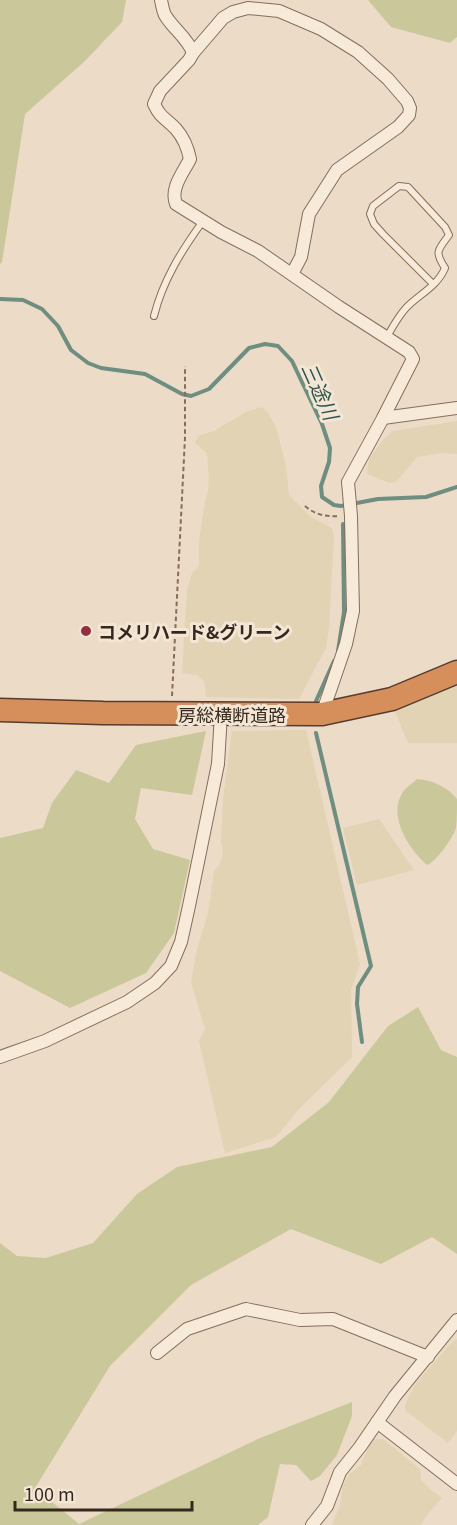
<svg xmlns="http://www.w3.org/2000/svg" width="457" height="1525" viewBox="0 0 457 1525" font-family="Georgia,'Noto Sans JP',serif">
<style>
.farmland{fill:#e1d3b3}
.green{fill:#cac89a}
.lines{fill:none;stroke-linecap:round;stroke-linejoin:round}
.stream{stroke:#6e8e81;stroke-width:4}
.lane-casing{stroke:#866d5c;stroke-width:8}
.street-casing{stroke:#866d5c;stroke-width:14}
.highway-casing{stroke:#543c30;stroke-width:25}
.path{stroke:#866d5c;stroke-width:2;stroke-dasharray:4.5 3;stroke-linecap:butt}
.lane{stroke:#f7ead9;stroke-width:6}
.street{stroke:#f7ead9;stroke-width:12}
.highway{stroke:#d68f5b;stroke-width:22}
.poi-dot{fill:#92303e;stroke:#f4e6d5;stroke-width:2}
.labels{text-anchor:middle;dominant-baseline:central;stroke-width:6;stroke-linejoin:round;paint-order:stroke}
.poi-label{font-size:18px;font-weight:bold;fill:#37281f;stroke:#f4e6d5;text-anchor:start}
.street-label{font-size:18px;fill:#37281f;stroke:#f4e6d5}
.water-label{font-size:20px;font-style:italic;fill:#30564e;stroke:#f4e6d5}
</style>
<rect width="100%" height="100%" fill="#ecdbc6"/>
<g class="farmland">
<path d="M262 407 268 413 276 427 286 466 289 495 311 517 332 528 334 537 329 628 326 648 299 699 206 697 204 681 197 675 182 673 187 590 192 573 199 566V541L205 501 208 492 209 478 207 453 195 443 198 436 214 431 246 412Z"/>
<path d="M457 421V454L442 453 417 457 396 482 389 483 367 474 369 459 383 440 393 431Z"/>
<path d="M457 684V743H408L394 709Z"/>
<path d="M306 730 360 964 351 989 352 1057 299 1109 276 1137 225 1153 199 1041 205 1029 191 982 197 950 208 913 214 871 220 864 223 853 221 841 223 799 232 731Z"/>
<path d="M379 819 414 870 357 885 343 828Z"/>
<path d="M457 1339V1431L448 1443 406 1411 405 1406 408 1398 417 1382 450 1344Z"/>
<path d="M372 1439H383L420 1469 421 1480 430 1489 442 1498 427 1515 421 1525H332L340 1505 343 1486 350 1474 361 1465Z"/>
</g>
<g class="green">
<path d="M0 0H126L122 22 85 61 25 114 2 262 0 264Z"/>
<path d="M368 0H457V37L450 43 391 27Z"/>
<path d="M206 731 192 795 141 788 135 819 153 849 190 860 174 933 146 973 70 1008 0 971V838L43 828 52 803 76 770 109 783 136 745Z"/>
<path d="M417 779C432 780 448 787 457 799 457 808 457 819 456 828 453 838 436 862 427 865 409 849 387 816 403 792 406 787 413 783 417 779Z"/>
<path d="M418 1007 441 1050 457 1057V1254L432 1237 381 1264 291 1229 191 1285 110 1366 35 1488 79 1524 260 1438 352 1402V1416L337 1455 320 1476 311 1481 296 1465 280 1464 268 1517 258 1525H0V1243L17 1256 46 1258 93 1243 137 1194 177 1167 272 1147 329 1102 388 1026Z"/>
</g>
<g class="lines">
<g class="stream">
<path d="M0 299 23 300 42 309 58 326 71 350 88 363 101 368 145 374 182 394 191 396 209 389 249 348 265 344 278 346 292 361 322 424 330 448 329 462 321 486 322 497 334 505 341 506 378 499 426 497 457 487"/>
<path d="M338 651 344 612 343 524"/>
<path d="M316 701 334 661"/>
<path d="M316 733 371 966 358 987 357 1004 362 1042"/>
</g>
<g class="lane-casing">
<g id="lane">
<path d="M154 316C163 280 182 250 203 221"/>
<path d="M387 337C393 326 400 313 409 305 422 293 438 285 445 268 434 251 438 250 449 235L445 227 408 187 399 186 373 206 370 214 374 224 383 234 433 284"/>
</g>
</g>
<g class="street-casing">
<g id="street">
<path d="M161 0C162 5 163 11 165 15 173 29 187 37 193 53L189 60 160 91 154 104C161 119 166 118 176 129 183 137 188 149 190 159 183 173 170 188 176 204L221 232 258 251 339 307 409 352 413 359 383 418 348 482 351 516 353 611 346 644 322 714"/>
<path d="M193 53 223 18 233 12 248 8 279 11 321 29 358 52 388 79 407 101 410 108 409 115 398 127 337 170 309 214 301 257 292 274"/>
<path d="M383 418 457 408"/>
<path d="M0 1057 45 1041 127 1002 155 983 171 966 181 942 189 906 218 764 221 714"/>
<path d="M157 1353 187 1329 246 1309 300 1320 333 1319 428 1357"/>
<path d="M377 1422 457 1484"/>
<path d="M312 1525 327 1506 340 1472 360 1447 395 1396 457 1320"/>
</g>
</g>
<g class="highway-casing">
<path id="highway" d="M0 710 103 713 322 714 392 699 457 672"/>
</g>
<g class="path">
<path d="M305 506C315 515 327 517 340 516"/>
<path d="M172 696 185 438V366"/>
</g>
<use href="#lane" class="lane"/>
<use href="#street" class="street"/>
<use href="#highway" class="highway"/>
</g>
<circle class="poi-dot" cx="86" cy="631" r="6"/>
<g class="labels">
<g class="poi-label">
<text x="98" y="631">コメリハード&amp;グリーン</text>
</g>
<g class="street-label">
<text x="232" y="714">房総横断道路</text>
</g>
<g class="water-label">
<text transform="translate(321 391) rotate(66)">三途川</text>
</g>
</g>
<path d="M15 1501v9h177v-9" fill="none" stroke="#37281f" stroke-width="3"/>
<text x="24" y="1501" font-size="18" fill="#37281f" stroke="#f4e6d5" stroke-width="4.5" paint-order="stroke">100 m</text>
</svg>
